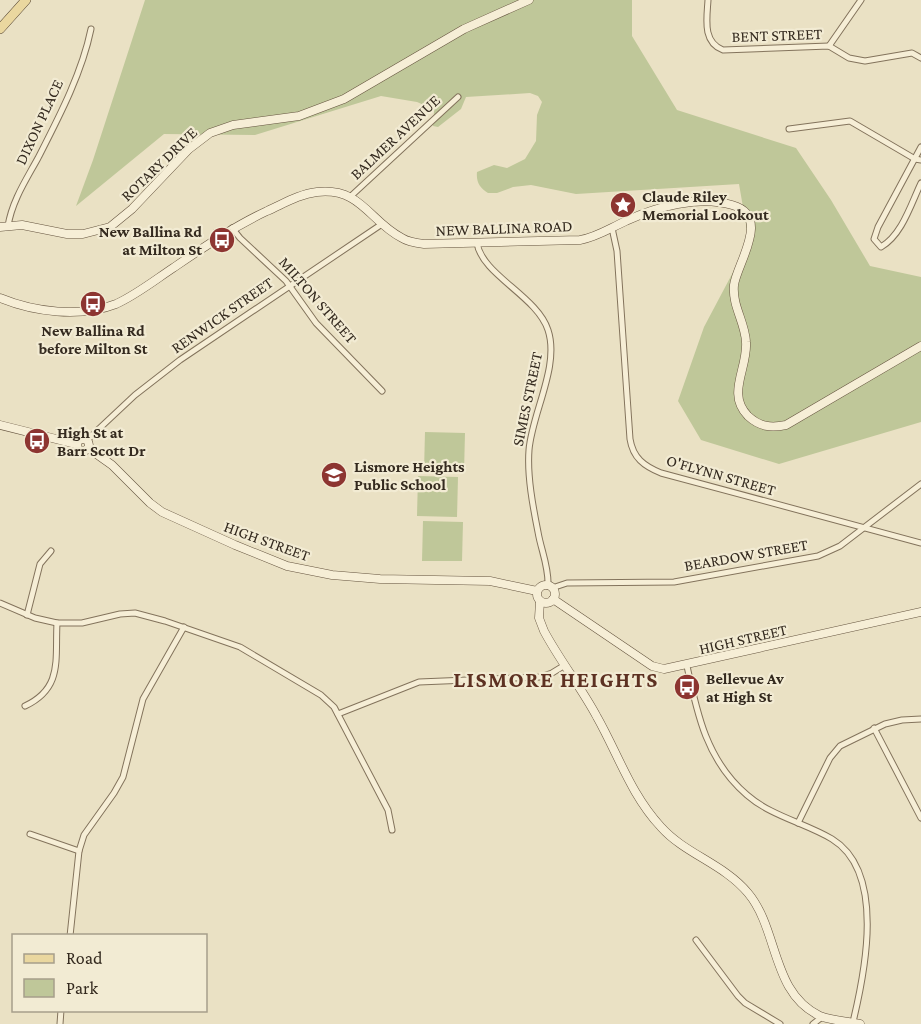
<svg xmlns="http://www.w3.org/2000/svg" width="921" height="1024" viewBox="0 0 921 1024" font-family="'Crimson Pro',serif">
<style>
.green{fill:#bfc799}
.lines{fill:none;stroke-linecap:round;stroke-linejoin:round}
.street-casing{stroke:#83735c;stroke-width:7}
.secondary-casing{stroke:#65543f;stroke-width:9}
.primary-casing{stroke:#514130;stroke-width:10}
.street{stroke:#f6eed6;stroke-width:5}
.secondary{stroke:#f6eed6;stroke-width:8}
.primary{stroke:#ead79f;stroke-width:9}
.labels{text-anchor:middle;dominant-baseline:central;stroke-width:4.5;stroke-linejoin:round;paint-order:stroke}
.street-label{font-size:16px;fill:#342a1f;stroke:#f2ebd3}
.poi-label{font-size:16px;font-weight:bold;fill:#342a1f;stroke:#f2ebd3;text-anchor:start}
.district-label{font-size:22px;font-weight:bold;letter-spacing:1.5px;fill:#5d3122;stroke:#f2ebd3}
</style>
<rect width="100%" height="100%" fill="#eae1c4"/>
<g class="green">
<path d="M145 0H632V36L677 110 796 148 831 200 870 266 921 277V422L779 464 701 440 678 401 704 327 749 242 739 184 576 194 531 185 513 187 497 193H488C480 188 476 182 477 172L494 165 507 168 525 159 536 141 537 115 542 102 538 96 530 93 466 97 461 109 438 127 433 126 434 112 431 108 417 102 381 96 255 135 164 134 76 206 93 160Z"/>
<path d="M425 432 465 433 464 472 424 471Z"/>
<path d="M418 476 458 477 457 517 417 516Z"/>
<path d="M423 521 463 522 462 561H422Z"/>
</g>
<g class="lines">
<g class="street-casing">
<g id="street">
<path d="M708 0C707 18 702 42 723 50L829 46 849 58 865 61 912 53 921 58"/>
<path d="M829 46 861 0"/>
<path d="M789 129 850 121 915 159 921 160"/>
<path d="M921 147 878 227 874 239 881 247C902 235 911 204 921 183"/>
<path d="M351 196 458 97"/>
<path d="M8 226C12 201 26 180 38 158 59 117 82 73 91 29"/>
<path d="M232 228 240 238 286 281 316 323 382 391"/>
<path d="M612 228 617 251 630 439C633 458 644 466 661 473L921 543"/>
<path d="M477 243C482 275 537 296 548 330 560 366 532 413 529 450 527 476 533 507 538 532 541 550 549 567 548 586"/>
<path d="M87 440 135 395 180 360 382 224"/>
<path d="M552 588 567 583 674 582 818 556 840 546 921 484"/>
<path d="M0 603 35 618 57 623H82L120 614 135 613 165 621 240 647 321 695 334 707 388 810 392 830"/>
<path d="M27 615 40 564 51 551"/>
<path d="M687 666C697 714 707 761 747 795 771 816 805 823 832 839 886 872 865 972 853 1022"/>
<path d="M25 706C63 688 55 660 57 623"/>
<path d="M338 714 419 682 540 677 552 673 565 665"/>
<path d="M874 728 921 818"/>
<path d="M798 823 830 758 840 746 885 724 902 720 921 719"/>
<path d="M30 834 79 851"/>
<path d="M70 936 79 851 84 835 114 793 123 777 143 699 184 627"/>
<path d="M696 940 738 996 745 1003 780 1024"/>
<path d="M60 1024 61 1010"/>
<path d="M813 1024 822 1017"/>
</g>
</g>
<g class="secondary-casing">
<g id="secondary">
<path d="M0 227 22 225 67 234H83L110 227 132 209 189 149 210 133 233 125 299 116 344 99 464 29 529 0"/>
<path d="M0 298C34 312 80 318 116 304 136 295 155 280 173 268 204 247 233 227 267 211 283 204 299 194 317 192 361 187 369 221 402 238 408 242 416 243 424 244L580 240C597 237 610 228 626 221 656 207 698 195 732 205 772 216 737 263 734 285 732 306 745 322 746 342 748 368 726 394 748 416 760 427 771 428 786 425L921 346"/>
<path d="M0 425 76 444"/>
<circle cx="83" cy="445" r="6"/>
<path d="M88 448 112 465 150 503 162 512 235 545 287 566 332 575 380 579 490 581 537 591"/>
<circle cx="546" cy="594" r="9"/>
<path d="M553 599 652 666 664 669 921 612"/>
<path d="M540 601 539 618 544 631C560 661 581 687 597 717 618 754 631 795 661 827 685 854 724 864 748 893 779 930 771 993 820 1016 833 1021 847 1021 860 1024"/>
</g>
</g>
<g class="primary-casing">
<path id="primary" d="M0 29 26 0"/>
</g>
<use href="#street" class="street"/>
<use href="#secondary" class="secondary"/>
<use href="#primary" class="primary"/>
</g>
<defs>
<g id="sight-disc" transform="scale(1.35)"><circle r="9.5" fill="#8d3531" stroke="#f2ebd3"/><path d="M0-6L1.8-2.2L6-1.7L2.9 1.2L3.7 5.4L0 3.3L-3.7 5.4L-2.9 1.2L-6-1.7L-1.8-2.2Z" fill="#fff"/></g>
<g id="bus-disc" transform="scale(1.35)"><circle r="9.5" fill="#8d3531" stroke="#f2ebd3"/><path d="M-5-6H5V4H4V6H2V4H-2V6H-4V4H-5ZM-3.5-4V0h7V-4ZM-3.5 1.2v1.5H-2V1.2ZM2 1.2v1.5H3.5V1.2Z" fill="#fff"/></g>
<g id="school-disc" transform="scale(1.35)"><circle r="9.5" fill="#8d3531" stroke="#f2ebd3"/><path d="M0-5L7-2L0 1L-7-2ZM-4 1L0 2.5L4 1V4Q0 6-4 4Z" fill="#fff"/></g>
</defs>
<g fill-rule="evenodd">
<use href="#sight-disc" x="623" y="205"/>
<use href="#bus-disc" x="222" y="240"/>
<use href="#bus-disc" x="93" y="304"/>
<use href="#bus-disc" x="37" y="441"/>
<use href="#school-disc" x="334" y="475"/>
<use href="#bus-disc" x="687" y="687"/>
</g>
<g class="labels">
<g class="street-label">
<text transform="translate(777 35) rotate(-2)">BENT STREET</text>
<text transform="translate(39 122) rotate(-65)">DIXON PLACE</text>
<text transform="translate(395 137) rotate(-43)">BALMER AVENUE</text>
<text transform="translate(159 164) rotate(-44)">ROTARY DRIVE</text>
<text transform="translate(504 228) rotate(-2)">NEW BALLINA ROAD</text>
<text transform="translate(318 300) rotate(49)">MILTON STREET</text>
<text transform="translate(222 315) rotate(-35)">RENWICK STREET</text>
<text transform="translate(527 399) rotate(-78)">SIMES STREET</text>
<text transform="translate(721 475) rotate(16)">O'FLYNN STREET</text>
<text transform="translate(267 541) rotate(20)">HIGH STREET</text>
<text transform="translate(746 555) rotate(-10)">BEARDOW STREET</text>
<text transform="translate(743 639) rotate(-13)">HIGH STREET</text>
</g>
<g class="poi-label">
<text x="642" y="196">Claude Riley<tspan x="642" dy="18">Memorial Lookout</tspan></text>
<text x="202" y="231" text-anchor="end">New Ballina Rd<tspan x="202" dy="18">at Milton St</tspan></text>
<text x="93" y="330" text-anchor="middle">New Ballina Rd<tspan x="93" dy="18">before Milton St</tspan></text>
<text x="57" y="432">High St at<tspan x="57" dy="18">Barr Scott Dr</tspan></text>
<text x="354" y="466">Lismore Heights<tspan x="354" dy="18">Public School</tspan></text>
<text x="706" y="678">Bellevue Av<tspan x="706" dy="18">at High St</tspan></text>
</g>
<g class="district-label">
<text x="556" y="679">LISMORE HEIGHTS</text>
</g>
</g>
<rect x="12" y="934" width="195" height="78" fill="#f2ebd3" stroke="#a69e8b" stroke-width="1.5"/>
<rect x="24" y="954" width="30" height="9" fill="#ead79f" stroke="#a69e8b" stroke-width="1.5"/>
<text x="66" y="964" font-size="18" fill="#342a1f">Road</text>
<rect x="24" y="979" width="30" height="18" fill="#bfc799" stroke="#a69e8b" stroke-width="1.5"/>
<text x="66" y="994" font-size="18" fill="#342a1f">Park</text>
</svg>
